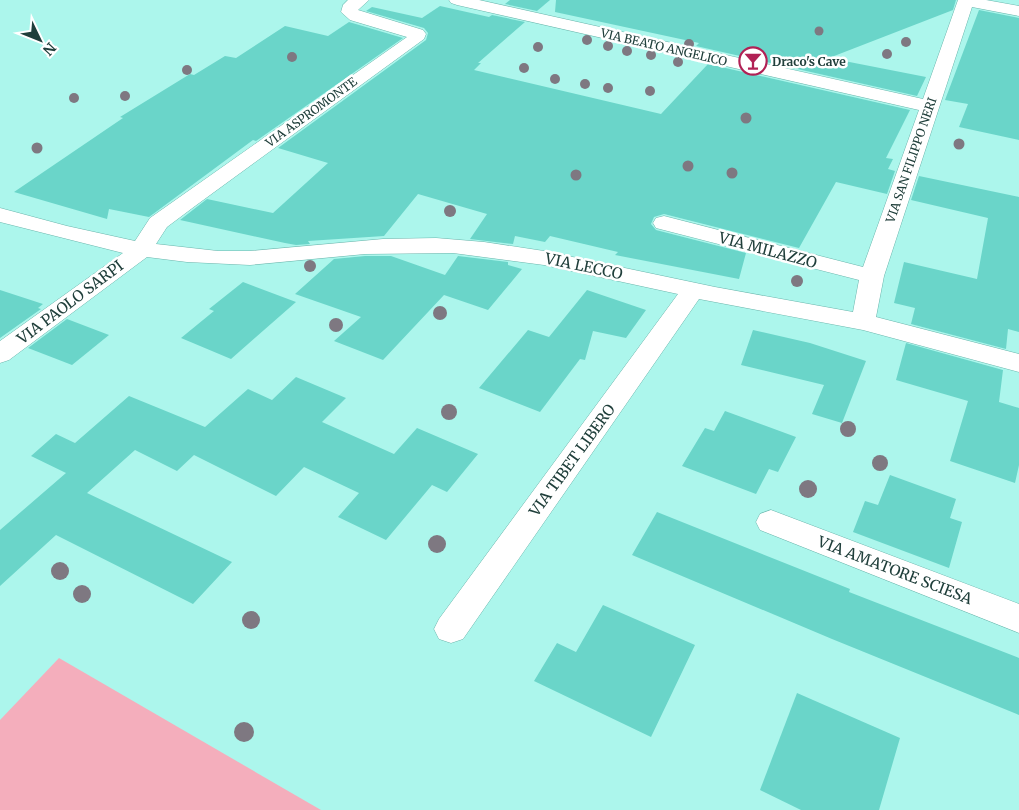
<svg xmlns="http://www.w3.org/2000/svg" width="1019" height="810" viewBox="0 0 1019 810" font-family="Merriweather,serif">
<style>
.green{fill:#f4aebc}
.building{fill:#6ad5c9}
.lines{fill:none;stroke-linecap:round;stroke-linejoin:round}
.minor-casing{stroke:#6bb5ac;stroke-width:1}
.minor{fill:#fff;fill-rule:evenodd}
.tree{fill:#7e7881}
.labels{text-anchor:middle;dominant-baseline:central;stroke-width:5;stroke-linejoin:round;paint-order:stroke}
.far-street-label{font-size:12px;fill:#203f3b;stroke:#fff}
.far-poi-label{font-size:12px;font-weight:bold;fill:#203f3b;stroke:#fff;text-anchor:start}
.street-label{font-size:15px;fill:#203f3b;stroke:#fff}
</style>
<rect width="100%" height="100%" fill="#acf6ec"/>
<path class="green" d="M59 658 321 810H0V720Z"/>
<g class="building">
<path d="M510 0H550L537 11 505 4Z"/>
<path d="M556 0H956L953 10 829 58 926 77 917 96 696 46 699 43 555 12Z"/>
<path d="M440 6 489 17 492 15 525 22 478 63H481L474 70 661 114 708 64 910 110 886 158 893 159 888 169 895 171 887 194 836 182 799 248 664 214 654 217 651 224 656 230 746 253 739 279 615 255 618 252 550 236 545 242 515 236 513 244 470 239 487 214 418 194 384 236 308 241 310 244 296 245 285 243 180 220 207 199 273 213 328 163 278 148 426 40 428 33 424 28 366 11 372 7 422 18Z"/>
<path d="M979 10 1019 18V140L959 127 968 104 945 100Z"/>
<path d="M349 22 403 38 256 141 253 140 149 217 109 209 107 219 14 192 123 118 120 117 190 74 194 75 225 56 236 58 285 26 328 36Z"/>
<path d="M919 176 1019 197V332L1008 329 1006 349 911 324 915 308 894 303 904 262 977 279 988 218 911 200Z"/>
<path d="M365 256H391L445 275 458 256 508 262V265L522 269 488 310 444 295 383 360 334 341 361 317 295 294 334 259Z"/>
<path d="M243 282 296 302 231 359 181 338 214 311 209 309Z"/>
<path d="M0 290 43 304 38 308 41 309 0 338Z"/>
<path d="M587 290 646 310 626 338 593 331 585 360 580 359 540 412 479 388 528 330 549 337Z"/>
<path d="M67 319 109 335 72 365 28 348Z"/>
<path d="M753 330 810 343 866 361 842 423 812 414 824 385 741 365Z"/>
<path d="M906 343 1003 370 999 402 1019 408V465L1015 483 950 461 968 401 896 380Z"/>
<path d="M296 377 346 398 322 422 394 454 417 428 478 454 447 492 432 485 386 540 338 517 359 493 304 467 276 496 194 455 177 471 135 450 87 493 232 562 193 604 56 535 0 586V530L66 473 31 456 56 434 75 443 129 396 205 427 248 389 272 400Z"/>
<path d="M725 411 796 437 778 472 769 469 756 494 682 466 705 428 714 431Z"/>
<path d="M890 475 956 499 950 518 962 522 949 568 853 532 865 501 878 505Z"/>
<path d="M657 512 850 589 849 592 1019 658V715L832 639 632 555Z"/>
<path d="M603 605 695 645 651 737 534 681 557 643 576 652Z"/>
<path d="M797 693 900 738 879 810H801L760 790Z"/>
</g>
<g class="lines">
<g class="minor-casing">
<g id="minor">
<path d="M348 0H369L358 10 423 30 426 34 424 39 195 206 167 227 156 244 218 251H250L383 239 436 238 484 242 544 251 715 287 853 312 859 280 656 228 653 223 656 218 664 216 863 267 919 110 457 5 451 3 449 0H479L923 99 958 0H986L1019 6V16L972 7 884 276 876 317 1019 354V372L863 330 699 299 463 639 451 643 439 639 434 629 439 619 678 294 544 265 453 253 365 254 250 265 187 262 147 257 9 360 0 363V341L123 253 0 222V208L67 226 135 241 150 218 407 37 350 20 341 12 343 5Z"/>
<path d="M771 510 1019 604V633L760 530 756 522 760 514Z"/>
</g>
</g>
<use href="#minor" class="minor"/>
</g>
<g class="tree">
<circle cx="819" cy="31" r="4.5"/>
<circle cx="587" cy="40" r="5"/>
<circle cx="906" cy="42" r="5"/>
<circle cx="689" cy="44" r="5"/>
<circle cx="608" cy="46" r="5"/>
<circle cx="538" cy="47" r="5"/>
<circle cx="627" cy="51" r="5"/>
<circle cx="887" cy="54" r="5"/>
<circle cx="651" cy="55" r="5"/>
<circle cx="292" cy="57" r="5"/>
<circle cx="678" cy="62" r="5"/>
<circle cx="524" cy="68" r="5"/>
<circle cx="187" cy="70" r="5"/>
<circle cx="555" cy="79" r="5"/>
<circle cx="585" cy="84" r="5"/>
<circle cx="608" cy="88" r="5"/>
<circle cx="650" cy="91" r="5"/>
<circle cx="125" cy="96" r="5"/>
<circle cx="74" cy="98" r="5"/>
<circle cx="746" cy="118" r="5.5"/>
<circle cx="959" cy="144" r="5.5"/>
<circle cx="37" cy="148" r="5.5"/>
<circle cx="688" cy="166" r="5.5"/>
<circle cx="732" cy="173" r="5.5"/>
<circle cx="576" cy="175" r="5.5"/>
<circle cx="450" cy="211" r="6"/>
<circle cx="310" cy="266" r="6"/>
<circle cx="797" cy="281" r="6"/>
<circle cx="440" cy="313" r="7"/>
<circle cx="336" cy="325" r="7"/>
<circle cx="449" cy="412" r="8"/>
<circle cx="848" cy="429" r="8"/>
<circle cx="880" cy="463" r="8"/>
<circle cx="808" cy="489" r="9"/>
<circle cx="437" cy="544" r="9"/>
<circle cx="60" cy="571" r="9"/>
<circle cx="82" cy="594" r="9"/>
<circle cx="251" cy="620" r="9"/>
<circle cx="244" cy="732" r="10"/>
</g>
<defs>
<g id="bar-ring" transform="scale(1.4375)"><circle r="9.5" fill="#fff" stroke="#b12155" stroke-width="1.5"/><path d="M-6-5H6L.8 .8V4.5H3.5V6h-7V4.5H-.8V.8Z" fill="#b12155"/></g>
</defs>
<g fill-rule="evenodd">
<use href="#bar-ring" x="753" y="61"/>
</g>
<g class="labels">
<g class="far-street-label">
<text transform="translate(664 47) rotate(13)">VIA BEATO ANGELICO</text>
<text transform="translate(311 112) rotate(-36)">VIA ASPROMONTE</text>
<text transform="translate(911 160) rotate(-71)">VIA SAN FILIPPO NERI</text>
</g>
<g class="far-poi-label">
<text x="772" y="61">Draco's Cave</text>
</g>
<g class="street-label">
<text transform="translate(768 250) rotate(15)">VIA MILAZZO</text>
<text transform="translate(584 266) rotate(12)">VIA LECCO</text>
<text transform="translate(70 302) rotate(-37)">VIA PAOLO SARPI</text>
<text transform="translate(572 460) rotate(-54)">VIA TIBET LIBERO</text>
<text transform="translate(895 570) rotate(21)">VIA AMATORE SCIESA</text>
</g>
</g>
<g transform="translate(40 40) rotate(133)" stroke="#ffffff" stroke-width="4" paint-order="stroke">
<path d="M0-4L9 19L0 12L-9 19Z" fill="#203f3b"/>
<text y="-8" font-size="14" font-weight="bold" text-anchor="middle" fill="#203f3b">N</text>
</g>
</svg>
